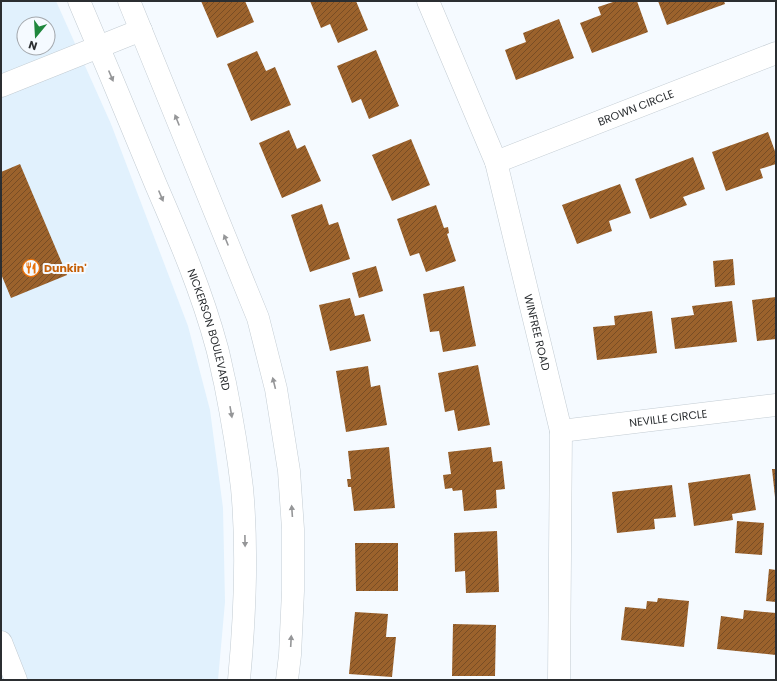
<svg xmlns="http://www.w3.org/2000/svg" width="777" height="681" viewBox="0 0 777 681" font-family="Poppins,sans-serif">
<style>
.built{fill:#e1f1fd;fill-rule:evenodd}
.building{fill:url(#building-hatch)}
.lines{fill:none;stroke-linecap:round;stroke-linejoin:round}
.minor-casing{stroke:#c3ccd3;stroke-width:23}
.minor{stroke:#fff;stroke-width:22}
.oneway{fill:#959698}
.labels{text-anchor:middle;dominant-baseline:central;stroke-width:4;stroke-linejoin:round;paint-order:stroke}
.street-label{font-size:11px;fill:#2b2e31;stroke:#f5faff}
.food-label{font-size:11px;font-weight:bold;fill:#c56008;stroke:#f5faff;text-anchor:start}
</style>
<defs>
<pattern id="building-hatch" width="6" height="6" patternUnits="userSpaceOnUse"><rect width="6" height="6" fill="#9b622c"/><path d="M-1 1l2-2M0 6l6-6M5 7l2-2" fill="none" stroke="#784d25"/></pattern>
</defs>
<rect width="100%" height="100%" fill="#f5faff"/>
<path class="built" d="M1 1H56L111 124 188 326 210 410 223 508 225 602 218 680H1ZM24 24H48V48H24Z"/>
<g class="building">
<path d="M201 1H245L254 22 217 38Z"/>
<path d="M310 1H356L368 30 338 43 330 24 321 28Z"/>
<path d="M616 1H637L648 32 592 53 580 23 601 15 598 7Z"/>
<path d="M658 1H724L725 4 667 25Z"/>
<path d="M559 19 574 58 516 80 505 50 526 42 523 33Z"/>
<path d="M376 50 399 106 369 119 361 99 352 103 337 66Z"/>
<path d="M257 51 266 71 275 67 291 105 251 121 227 64Z"/>
<path d="M289 130 297 149 305 145 321 181 282 198 259 143Z"/>
<path d="M768 132 776 154V164L760 169 763 178 726 191 712 152Z"/>
<path d="M411 139 430 185 392 201 372 155Z"/>
<path d="M693 157 705 189 683 197 687 205 650 219 635 179Z"/>
<path d="M20 164 67 275 11 298 1 274V172Z"/>
<path d="M620 184 631 213 609 221 612 231 577 244 562 205Z"/>
<path d="M322 204 329 225 338 222 350 259 310 272 291 215Z"/>
<path d="M436 205 444 228 448 227 449 233 447 234 456 261 426 272 419 253 410 256 397 219Z"/>
<path d="M733 259 735 285 715 287 713 261Z"/>
<path d="M376 266 383 291 359 298 352 273Z"/>
<path d="M464 286 476 346 443 352 439 331 430 332 423 294Z"/>
<path d="M776 297V339L757 341 752 300Z"/>
<path d="M350 298 355 316 364 314 371 341 330 351 319 305Z"/>
<path d="M732 301 737 342 675 349 671 318 694 315 692 306Z"/>
<path d="M652 311 657 353 597 360 593 327 615 325 614 316Z"/>
<path d="M478 365 490 425 458 431 454 410 445 412 438 373Z"/>
<path d="M368 366 371 387 380 385 387 425 346 432 336 371Z"/>
<path d="M389 447 395 508 354 511 351 487H348L347 479H351L348 451Z"/>
<path d="M491 447 493 462 502 461 505 489 496 490 497 508 464 511 462 490 453 491 452 488 445 489 443 475 451 474 448 452Z"/>
<path d="M772 469H776V497H775Z"/>
<path d="M750 474 756 510 732 514 733 520 694 526 688 483Z"/>
<path d="M672 485 676 517 654 519 655 529 617 533 612 492Z"/>
<path d="M737 521 764 523 762 555 735 553Z"/>
<path d="M497 531 499 592 466 593 465 571 455 572 454 533Z"/>
<path d="M355 543H398V591H356Z"/>
<path d="M769 569 776 570V602L766 601Z"/>
<path d="M658 598 689 601 684 647 621 640 625 607 646 609 647 601 657 602Z"/>
<path d="M744 610 776 613V655L717 649 721 616 743 619Z"/>
<path d="M355 612 388 614 386 637H396L392 677 349 674Z"/>
<path d="M453 624 496 625 495 676H452Z"/>
</g>
<g class="lines">
<g class="minor-casing">
<g id="minor">
<path id="s1" d="M79 1C105 62 131 124 156 185 179 238 202 292 217 348 220 359 222 371 225 383 232 418 238 453 242 488 248 552 245 616 239 680"/>
<path d="M129 1 258 318 276 389 289 471 293 529V591L290 655 287 680"/>
<path id="s2" d="M428 1 496 162 561 431 559 680"/>
<path d="M1 86 141 30"/>
<path id="s3" d="M496 162 776 53"/>
<path id="s4" d="M561 431 776 405"/>
<path d="M1 642 16 680"/>
</g>
</g>
<use href="#minor" class="minor"/>
</g>
<defs><path id="oneway-solid" d="M-6-.8H1V-3.2L6.5 0L1 3.2V.8H-6Z"/></defs>
<g class="oneway">
<use href="#oneway-solid" transform="translate(111 76) rotate(67)"/>
<use href="#oneway-solid" transform="translate(177 120) rotate(-112)"/>
<use href="#oneway-solid" transform="translate(161 196) rotate(67)"/>
<use href="#oneway-solid" transform="translate(226 240) rotate(-112)"/>
<use href="#oneway-solid" transform="translate(274 383) rotate(-104)"/>
<use href="#oneway-solid" transform="translate(231 412) rotate(80)"/>
<use href="#oneway-solid" transform="translate(292 511) rotate(-94)"/>
<use href="#oneway-solid" transform="translate(245 541) rotate(89)"/>
<use href="#oneway-solid" transform="translate(291 641) rotate(-87)"/>
</g>
<defs>
<g id="restaurant-ring" transform="scale(0.9)"><circle r="9.5" fill="#f5faff" stroke="#e8710a" stroke-width="1.5"/><path d="M-5-6h1v4h1v-4h1v4h1v-4h1v5L-1.5 .5V6h-2V.5L-5-1ZM5-6V6H3V1.5H1.5Q1.5-4 5-6Z" fill="#e8710a"/></g>
</defs>
<g fill-rule="evenodd">
<use href="#restaurant-ring" x="31" y="268"/>
</g>
<g class="labels">
<g class="street-label">
<text stroke="none"><textPath href="#s3" startOffset="150">BROWN CIRCLE</textPath></text>
<text stroke="none"><textPath href="#s1" startOffset="354">NICKERSON BOULEVARD</textPath></text>
<text stroke="none"><textPath href="#s2" startOffset="350">WINFREE ROAD</textPath></text>
<text stroke="none"><textPath href="#s4" startOffset="108">NEVILLE CIRCLE</textPath></text>
</g>
<g class="food-label">
<text x="44" y="268">Dunkin'</text>
</g>
</g>
<rect width="777" height="681" fill="none" stroke="#2b2e31" stroke-width="4"/>
<g transform="translate(36 36) rotate(198)"><circle r="19" fill="#f5faff" stroke="#a4a8ad"/>
<path d="M0-3L7 15L0 10L-7 15Z" fill="#1f873d"/>
<text y="-6" font-size="11" font-weight="bold" text-anchor="middle" fill="#2b2e31">N</text>
</g>
</svg>
